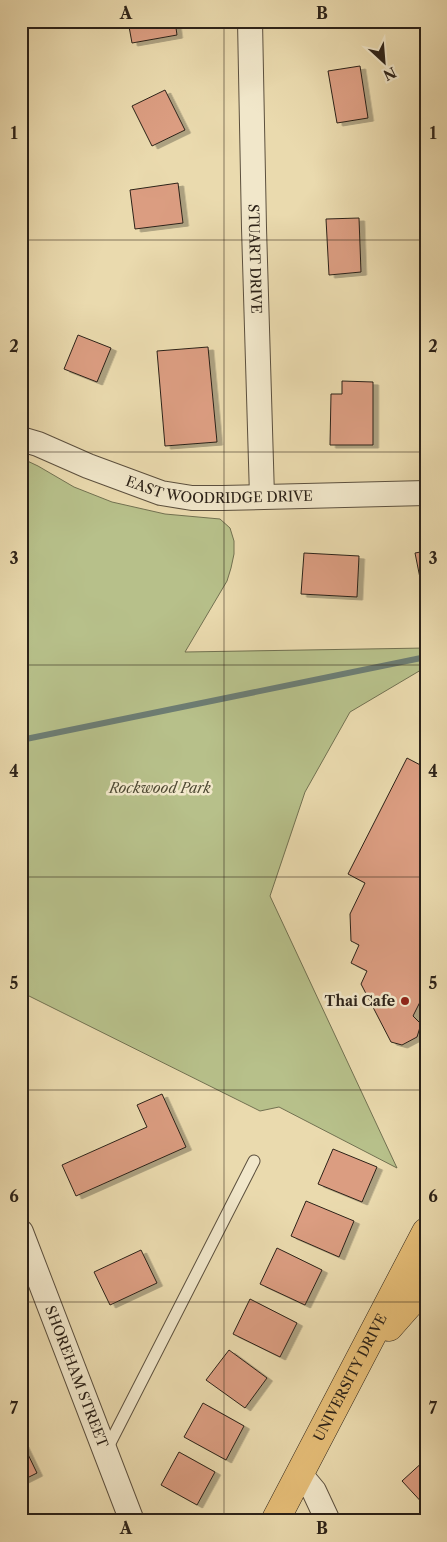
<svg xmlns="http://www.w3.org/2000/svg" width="447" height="1542" viewBox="0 0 447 1542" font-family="'Libre Caslon Text',serif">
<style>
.green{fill:#b7c08a;stroke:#727151}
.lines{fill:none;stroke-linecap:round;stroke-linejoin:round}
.stream{stroke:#6d7d73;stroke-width:6}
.building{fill:#db9d81;stroke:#2c2218;filter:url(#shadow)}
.lane-casing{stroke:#5c503e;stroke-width:13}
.street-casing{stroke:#5c503e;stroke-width:26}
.primary-casing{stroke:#2c2218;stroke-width:29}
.lane{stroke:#f1e7ca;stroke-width:11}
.street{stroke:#f1e7ca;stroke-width:24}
.primary{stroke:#e5bd77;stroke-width:28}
.grid{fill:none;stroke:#2c2218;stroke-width:1;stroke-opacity:0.55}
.poi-dot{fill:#8f2418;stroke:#f1e7ca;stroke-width:2}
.labels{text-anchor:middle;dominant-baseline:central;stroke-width:5;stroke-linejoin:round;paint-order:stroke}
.street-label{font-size:14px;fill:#2c2218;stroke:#f1e7ca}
.park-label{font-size:14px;font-style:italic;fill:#4f4a34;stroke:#f1e7ca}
.poi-label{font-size:14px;font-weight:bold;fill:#2c2218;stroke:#f1e7ca;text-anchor:end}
.neatline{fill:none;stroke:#2c2218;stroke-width:2}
.grid-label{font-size:16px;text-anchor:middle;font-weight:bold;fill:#2c2218}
</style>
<defs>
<filter id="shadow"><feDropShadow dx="5.5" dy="3" stdDeviation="0" flood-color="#0004"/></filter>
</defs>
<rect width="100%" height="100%" fill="#eadaae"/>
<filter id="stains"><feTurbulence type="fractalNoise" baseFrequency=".004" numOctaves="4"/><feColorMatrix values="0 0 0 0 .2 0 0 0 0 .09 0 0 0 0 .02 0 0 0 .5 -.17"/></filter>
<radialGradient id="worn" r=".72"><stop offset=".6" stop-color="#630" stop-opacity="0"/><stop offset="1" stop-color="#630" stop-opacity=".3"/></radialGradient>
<path class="green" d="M21 458 38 466 74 487 112 502 165 514 220 519 230 528 234 541V554L231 568 227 581 185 652 426 648V667L350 712 305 792 270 896 397 1168 279 1107 260 1111 21 992Z"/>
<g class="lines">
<path class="stream" d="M21 740 426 657"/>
</g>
<g class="building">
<path d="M128 21H175L177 35 132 43Z"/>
<path d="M360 66 368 118 337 123 328 71Z"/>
<path d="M165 90 185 130 152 146 132 106Z"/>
<path d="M178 183 183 223 135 229 130 190Z"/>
<path d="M359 218 361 272 329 275 326 219Z"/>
<path d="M78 335 111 348 97 382 64 369Z"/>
<path d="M208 347 217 442 165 446 157 351Z"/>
<path d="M342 381 373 382V445H330L331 394H342Z"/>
<path d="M426 551V587L422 588 415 553Z"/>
<path d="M304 553 359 556 357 597 301 594Z"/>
<path d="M407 758 426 768V990L413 1016 421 1024 417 1037 402 1045 391 1042 361 984 367 971 351 963 359 945 351 941 350 914 365 883 348 874Z"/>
<path d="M162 1094 186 1147 76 1196 62 1165 147 1127 137 1105Z"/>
<path d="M333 1149 377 1167 362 1202 318 1184Z"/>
<path d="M306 1201 354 1221 339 1257 291 1236Z"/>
<path d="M277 1248 322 1270 305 1305 260 1284Z"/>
<path d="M141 1250 157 1283 110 1305 94 1272Z"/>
<path d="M250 1299 297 1323 280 1357 233 1334Z"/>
<path d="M229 1350 267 1378 245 1408 206 1380Z"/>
<path d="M203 1403 244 1426 226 1460 184 1437Z"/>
<path d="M23 1444 37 1473 21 1481V1445Z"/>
<path d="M179 1452 215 1472 197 1505 161 1485Z"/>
<path d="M426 1459V1507L402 1481Z"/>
</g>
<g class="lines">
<g class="lane-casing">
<path id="lane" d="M106 1451 254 1161"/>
</g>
<g class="street-casing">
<g id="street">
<path id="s1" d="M250 21 254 228 262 496"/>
<path id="s2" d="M21 439 38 444 88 466 161 493 192 498H222L426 493"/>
<path id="s3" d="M21 1232 132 1521"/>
<path d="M299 1473 314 1491 328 1521"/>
</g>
</g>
<g class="primary-casing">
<g id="primary">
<path d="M389 1327 426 1285"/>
<path id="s4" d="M275 1521 426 1232"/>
</g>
</g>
<use href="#lane" class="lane"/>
<use href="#street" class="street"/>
<use href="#primary" class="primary"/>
</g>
<path class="grid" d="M224 21V1521M21 240H426M21 452H426M21 665H426M21 877H426M21 1090H426M21 1302H426"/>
<circle class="poi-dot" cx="405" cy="1001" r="5"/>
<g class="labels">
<g class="street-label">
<text stroke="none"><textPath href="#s1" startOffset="238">STUART DRIVE</textPath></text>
<text stroke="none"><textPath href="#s2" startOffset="208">EAST WOODRIDGE DRIVE</textPath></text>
<text stroke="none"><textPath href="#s3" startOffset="155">SHOREHAM STREET</textPath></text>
<text stroke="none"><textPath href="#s4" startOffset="162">UNIVERSITY DRIVE</textPath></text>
</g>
<g class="park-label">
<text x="160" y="788">Rockwood Park</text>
</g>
<g class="poi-label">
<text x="395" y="1001">Thai Cafe</text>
</g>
</g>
<rect width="447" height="1542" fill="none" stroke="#eadaae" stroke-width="55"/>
<g transform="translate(384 62) rotate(154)" stroke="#f1e7ca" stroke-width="4" paint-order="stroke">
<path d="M0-4L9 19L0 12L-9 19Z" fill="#2c2218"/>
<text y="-8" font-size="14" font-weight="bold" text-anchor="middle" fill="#2c2218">N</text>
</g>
<rect x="28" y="28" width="392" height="1486" class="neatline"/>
<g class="grid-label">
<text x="126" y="19">A</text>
<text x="322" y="19">B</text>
<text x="14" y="139">1</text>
<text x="433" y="139">1</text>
<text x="14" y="352">2</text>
<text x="433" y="352">2</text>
<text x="14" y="564">3</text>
<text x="433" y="564">3</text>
<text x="14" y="777">4</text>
<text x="433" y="777">4</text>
<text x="14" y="989">5</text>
<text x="433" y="989">5</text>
<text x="14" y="1202">6</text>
<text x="433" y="1202">6</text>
<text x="14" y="1414">7</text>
<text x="433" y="1414">7</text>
<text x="126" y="1534">A</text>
<text x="322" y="1534">B</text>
</g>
<rect width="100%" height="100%" filter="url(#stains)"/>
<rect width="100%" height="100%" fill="url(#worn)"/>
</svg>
